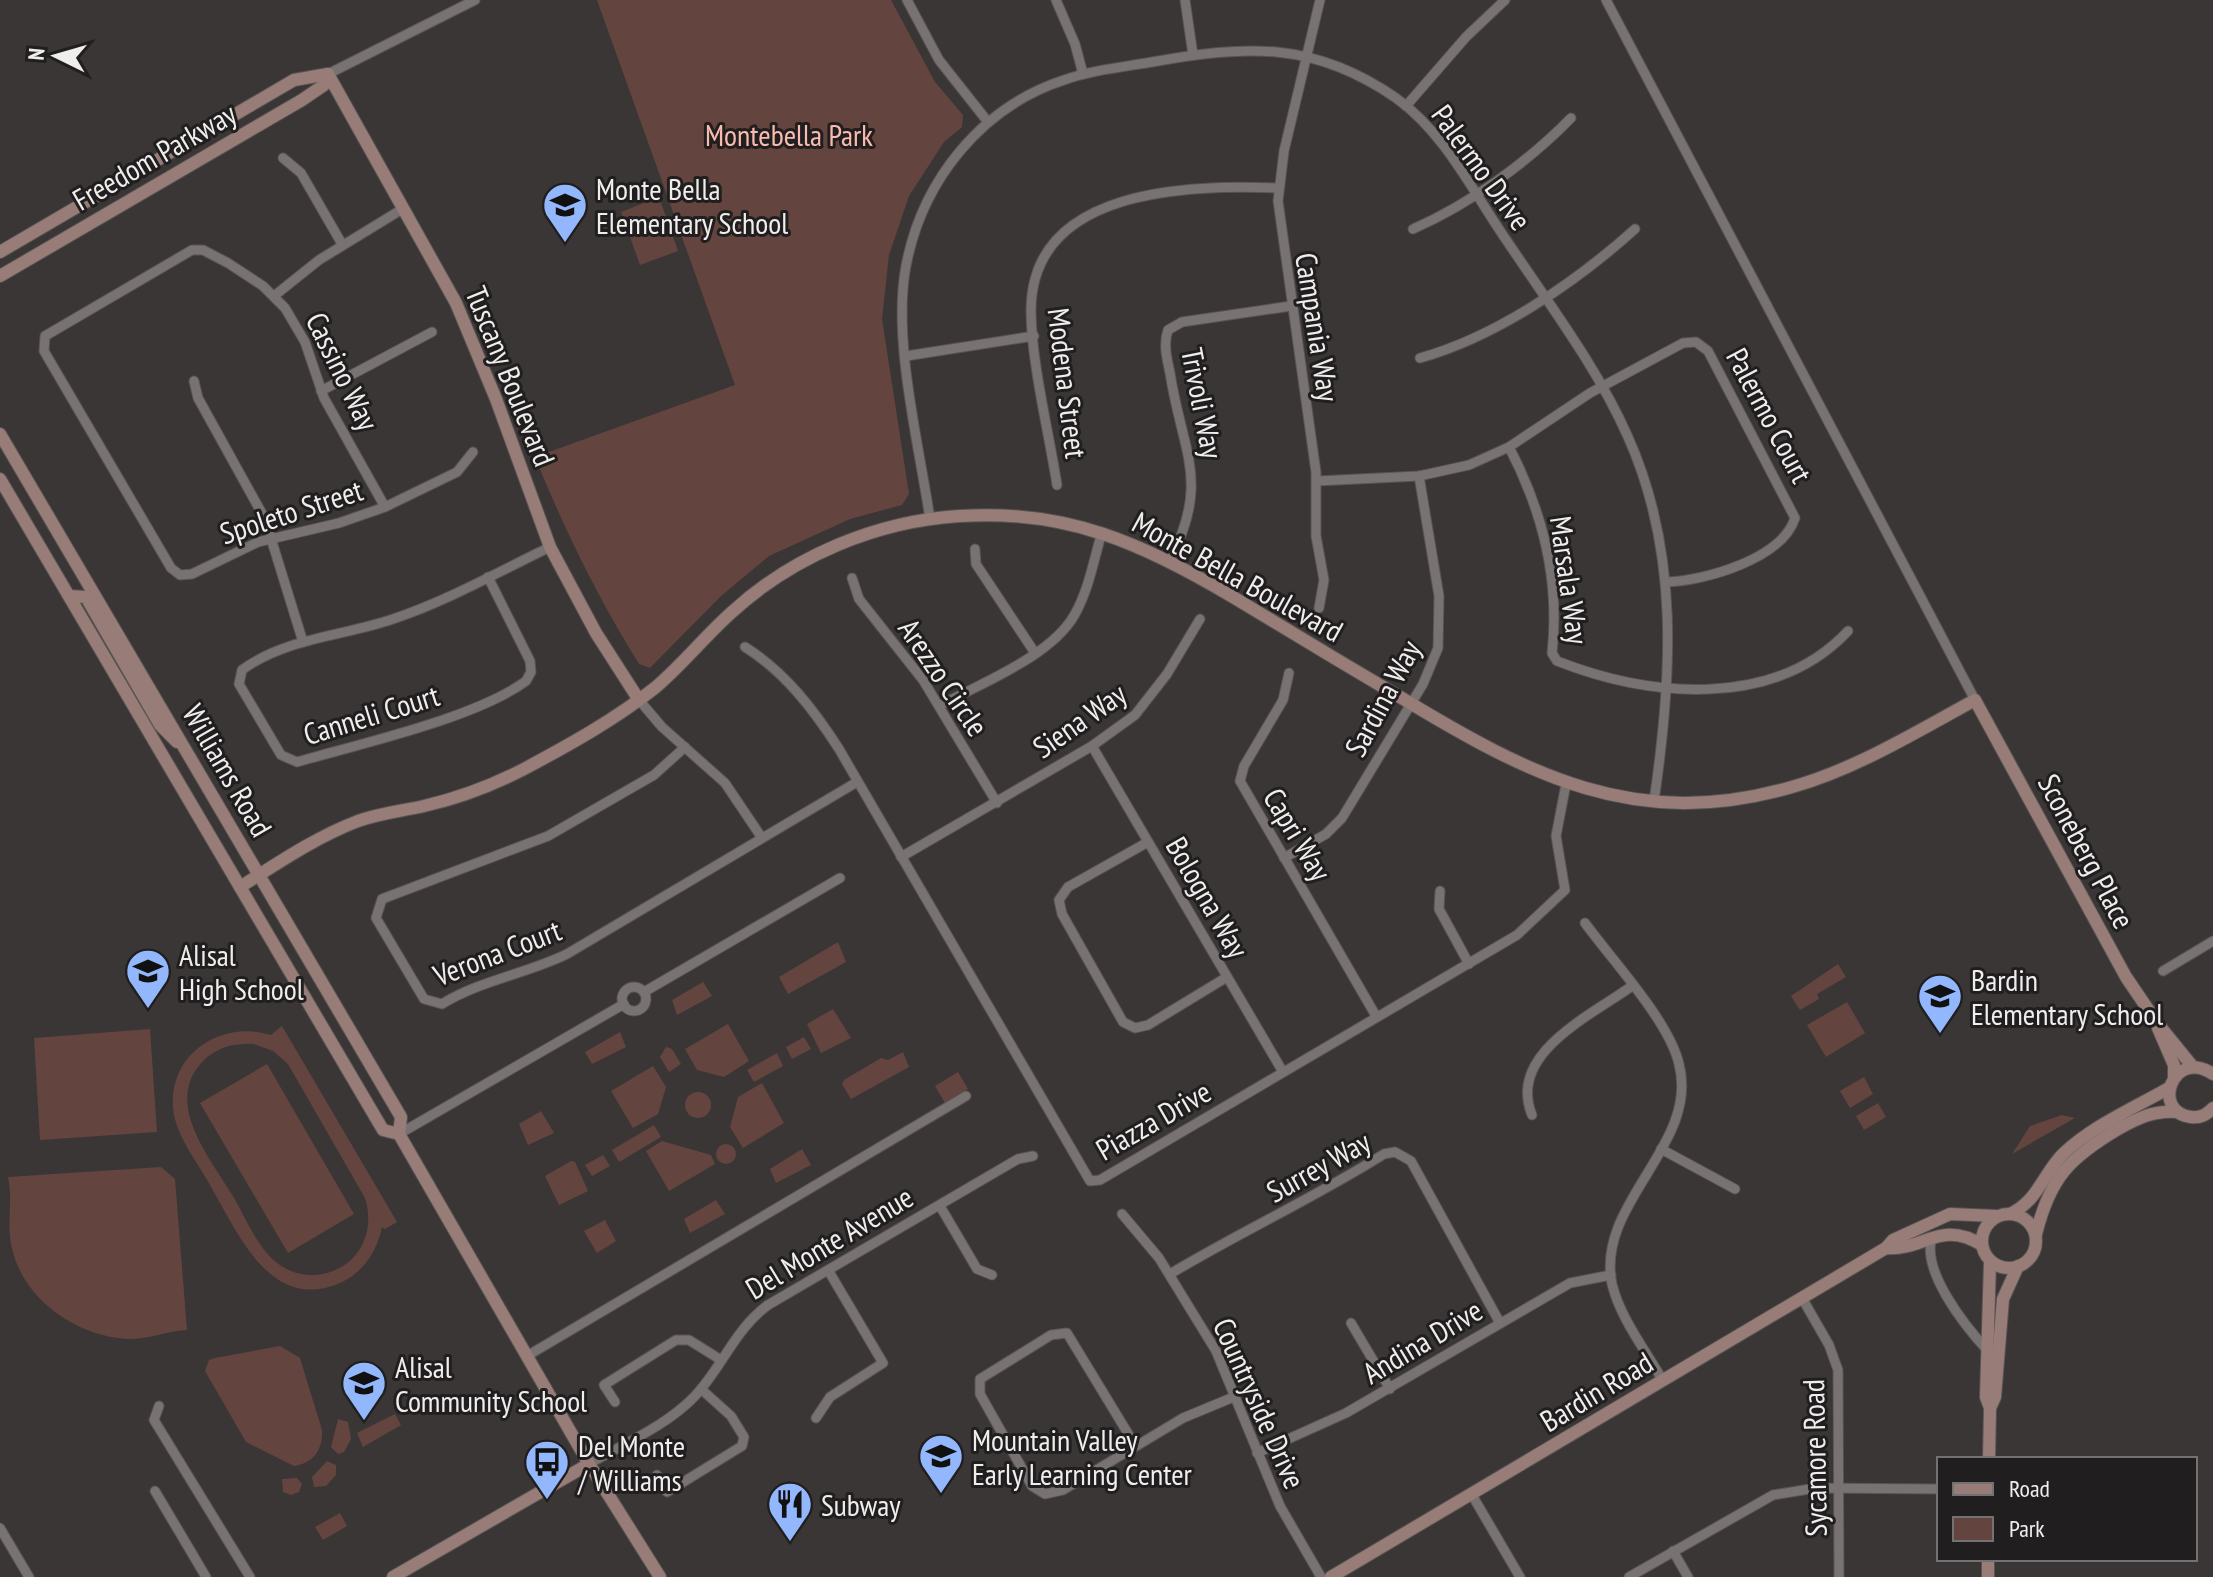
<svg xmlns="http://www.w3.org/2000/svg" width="2213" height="1577" viewBox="0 0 2213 1577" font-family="'PT Sans Narrow',sans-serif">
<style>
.green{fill:#64443f;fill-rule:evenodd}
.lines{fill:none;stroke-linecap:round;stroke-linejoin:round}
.street-casing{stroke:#585453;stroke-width:11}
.secondary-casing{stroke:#585453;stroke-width:14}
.street{stroke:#787372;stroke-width:9}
.secondary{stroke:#987c77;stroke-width:12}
.labels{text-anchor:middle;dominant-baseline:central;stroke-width:6;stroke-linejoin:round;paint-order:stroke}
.park-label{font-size:30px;fill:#fbbaaf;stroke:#201e1e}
.street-label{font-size:30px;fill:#f0eded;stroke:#201e1e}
.poi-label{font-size:30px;fill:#f0eded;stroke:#201e1e;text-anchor:start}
</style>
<rect width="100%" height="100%" fill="#3a3635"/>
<g class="green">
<path d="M597 0H891L935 82 963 115 962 127 944 142 909 196 889 255 882 319 909 494 902 505 850 519 769 556 721 596 650 668 639 664C598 598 564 529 535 457L735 385Z"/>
<path d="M659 197 678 251 640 265 621 212Z"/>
<path d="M838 942 846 962 788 994 779 977Z"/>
<path d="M1838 964 1846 977 1817 994 1819 999 1800 1010 1791 996Z"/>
<path d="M703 982 712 996 677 1015 672 1000Z"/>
<path d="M1847 1002 1865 1033 1826 1057 1807 1025Z"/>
<path d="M833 1009 851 1038 821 1053 807 1024Z"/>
<path d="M728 1024 749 1061 724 1077 697 1070 685 1049Z"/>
<path d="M282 1026 397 1222 385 1229 382 1227C377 1251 364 1272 340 1283 270 1313 238 1233 210 1185 198 1163 179 1140 174 1115 164 1057 219 1019 271 1035ZM254 1044 273 1051 288 1064 365 1198C372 1220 368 1243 351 1260 332 1277 304 1280 283 1267 259 1253 247 1220 234 1198 211 1159 162 1103 203 1061 217 1047 235 1043 254 1044Z"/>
<path d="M150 1029 157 1132 40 1140 34 1038Z"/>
<path d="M620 1032 626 1047 592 1064 585 1052Z"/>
<path d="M804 1037 811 1049 792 1059 786 1047Z"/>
<path d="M666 1047 672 1049 681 1064 669 1072 660 1057Z"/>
<path d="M903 1052 909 1067 851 1099 842 1084 844 1080 881 1058 888 1060Z"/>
<path d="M777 1053 783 1066 754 1082 747 1070Z"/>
<path d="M267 1064 354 1214 288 1253 200 1103Z"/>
<path d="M653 1066 666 1087 658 1114 633 1128 611 1091Z"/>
<path d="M958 1072 968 1089 945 1103 935 1086Z"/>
<path d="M1864 1077 1873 1094 1850 1108 1840 1091Z"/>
<path d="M762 1083 784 1123 743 1148 730 1127 738 1097Z"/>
<circle cx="698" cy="1105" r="13"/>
<path d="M1878 1103 1886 1117 1864 1130 1856 1116Z"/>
<path d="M541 1111 554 1133 528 1145 519 1124Z"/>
<path d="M2062 1115 2075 1118 2012 1154 2030 1126Z"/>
<path d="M654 1125 661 1137 619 1162 612 1150Z"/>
<path d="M662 1141 711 1155 715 1164 669 1191 646 1151Z"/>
<circle cx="726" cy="1154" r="10"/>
<path d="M802 1149 811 1165 776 1183 770 1169Z"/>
<path d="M603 1155 610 1166 592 1176 585 1165Z"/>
<path d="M571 1161 575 1162 588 1191 559 1205 545 1176Z"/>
<path d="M161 1167 175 1179 187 1330C166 1331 147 1340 126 1339 74 1335 21 1298 11 1244 7 1221 13 1199 8 1177Z"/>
<path d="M716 1200 725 1214 690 1233 684 1219Z"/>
<path d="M605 1220 616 1241 597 1253 584 1231Z"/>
<path d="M280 1346 300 1358 322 1430C323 1450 313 1463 294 1466L246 1442 205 1371 209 1360 215 1358Z"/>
<path d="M395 1414 401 1425 363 1447 357 1433Z"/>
<path d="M338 1419 348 1422 351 1439 344 1452 338 1454 331 1447Z"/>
<path d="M327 1461 336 1465V1475L326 1486 314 1487 312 1477Z"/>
<path d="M297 1478 302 1484 299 1492 291 1495 283 1492 282 1479Z"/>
<path d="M340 1513 347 1526 323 1540 315 1527Z"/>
</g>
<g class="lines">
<g class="street-casing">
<g id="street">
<path d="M907 0 939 60 988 122"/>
<path d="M1056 0 1075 44 1083 74"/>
<path d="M1185 0 1193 55"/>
<path d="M1606 0 1975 700"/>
<path d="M328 74 475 0"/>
<path d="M1406 106 1466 37 1505 0"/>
<path d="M283 158 301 173 342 244"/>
<path d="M1413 229C1470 204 1528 162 1571 118"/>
<path d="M274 296 319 260 404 208"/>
<path d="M906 356 1034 336"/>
<path d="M1420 358C1496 337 1576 282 1635 229"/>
<path d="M194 381 198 398 265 519 303 642"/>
<path d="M321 391 432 332"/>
<path d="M1509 447C1543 512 1560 581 1552 653L1557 661C1649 697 1774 710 1848 631"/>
<path d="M1317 481 1419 476 1469 465 1509 447 1590 393 1683 343 1696 342 1708 351 1795 518C1782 559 1704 581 1666 582"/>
<path d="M1057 485C1049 433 1031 361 1031 310 1032 187 1190 185 1278 188"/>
<path d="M385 507 324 398 305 342 285 308 263 286 228 263 203 250H192L45 336 44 351 171 568 180 575 192 574 258 542 339 523 385 507 457 472 473 452"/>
<path d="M930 519C919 444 892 339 906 266 922 181 981 107 1064 80 1092 70 1123 67 1152 62 1246 45 1314 41 1396 98 1445 133 1473 192 1507 241 1549 304 1597 367 1628 437 1680 553 1672 678 1654 801"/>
<path d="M975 549 976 564 1035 653"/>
<path d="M1170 560C1211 481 1182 452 1170 373 1167 359 1163 344 1168 330L1182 322 1291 306"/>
<path d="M488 577 530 661 531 672 526 681C476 718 359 744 297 762L281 755 239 684 242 670C285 638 344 636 393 619 447 601 498 572 550 547"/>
<path d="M852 578 859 599 923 680 997 803"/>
<path d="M1319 608 1324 580 1316 536V472L1278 201 1284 151 1320 0"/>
<path d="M745 647C785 672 814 710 839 749L1090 1181 1100 1180 1517 935 1565 890 1556 836 1566 784"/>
<path d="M1289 673 1283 700 1244 766 1240 781 1376 1016"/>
<path d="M639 700 662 727 725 783 762 838"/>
<path d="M939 706C981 683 1052 656 1075 614 1089 589 1094 559 1102 532"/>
<path d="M1092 746 1283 1072"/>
<path d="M685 747 654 775 548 836 382 899 376 918 424 999 442 1004C481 980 526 974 567 954L857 782"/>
<path d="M1148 842 1068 887 1059 900 1062 914 1123 1022 1135 1028 1148 1025 1227 977"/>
<path d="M901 857 1092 746 1135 715 1167 674 1200 619"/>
<path d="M1284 858 1326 834 1342 818 1423 684 1438 648 1439 596 1419 476"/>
<path d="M1440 891 1439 909 1469 964"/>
<path d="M1585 923C1612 960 1669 1021 1679 1064 1700 1145 1595 1203 1612 1284 1620 1318 1646 1351 1663 1381"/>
<path d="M2163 971 2213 941"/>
<circle cx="634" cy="999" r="12"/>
<path d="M644 992 840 878"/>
<path d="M1532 1115C1507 1054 1590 1016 1632 986"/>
<path d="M399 1134 624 1004"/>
<path d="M1661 1149 1735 1189"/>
<path d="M940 1206 977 1269 992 1275"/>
<path d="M1122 1214 1159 1258 1216 1351 1280 1506 1321 1577"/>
<path d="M1932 1237C1921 1271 1965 1326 1988 1351"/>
<path d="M1170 1274C1240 1232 1314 1198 1384 1154L1395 1152 1411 1161 1500 1323"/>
<path d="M1802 1298 1829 1345 1838 1370 1839 1577"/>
<path d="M1351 1323 1390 1389"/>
<path d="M527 1356 966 1096"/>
<path d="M615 1402 604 1385 676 1340H689L721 1360"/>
<path d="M159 1406 154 1420 250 1577"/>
<path d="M816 1418 830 1397 883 1363 828 1270"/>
<path d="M1135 1445 1067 1333 1051 1335 980 1379V1394L1032 1486 1045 1494 1063 1490 1183 1418 1236 1396"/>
<path d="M1257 1453 1346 1413 1570 1283 1611 1275"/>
<path d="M589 1464C623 1444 666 1426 694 1397 722 1368 734 1330 768 1305L1018 1159 1033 1156"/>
<path d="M657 1475 667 1492 742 1446 744 1437 731 1416 701 1389"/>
<path d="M155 1491 206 1577"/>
<path d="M1472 1495 1520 1577"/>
<path d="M0 1528 29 1577"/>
<path d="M1673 1551 1688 1577"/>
<path d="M1629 1577 1773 1495 1816 1488 1939 1489"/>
</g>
</g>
<g class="secondary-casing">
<g id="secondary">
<path d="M328 74 456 303 496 399 550 547 596 633 639 700"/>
<path d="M0 252 294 80 328 74"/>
<path d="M0 276 302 100 324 85 328 74"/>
<path d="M0 434 401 1117 399 1134 589 1464 660 1577"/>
<path d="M0 479 383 1130 399 1134"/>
<path d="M69 596 86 597 160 725 177 742"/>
<path d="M240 887C278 863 316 837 358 821 380 813 402 811 424 806 459 798 493 785 524 769 569 745 616 719 656 687 683 664 705 636 732 612 793 556 877 521 960 516 1067 509 1144 544 1233 597 1289 631 1344 664 1400 697 1529 775 1636 832 1792 787 1856 769 1916 732 1975 700L2126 977 2158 1024 2193 1067"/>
<path d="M2158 1028 2174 1065V1078"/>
<path d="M2213 1074C2173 1047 2150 1112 2191 1117 2201 1118 2206 1115 2213 1108"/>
<circle cx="2009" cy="1241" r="27"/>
<path d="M2010 1214C2038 1201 2043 1174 2063 1154 2092 1126 2134 1108 2169 1088"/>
<path d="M2036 1234C2050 1178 2069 1158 2118 1129 2138 1118 2154 1110 2178 1112"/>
<path d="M1886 1248C1924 1251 1940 1219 1982 1245"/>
<path d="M1990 1408 1995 1397 2003 1299 2018 1266"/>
<path d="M1989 1459 1990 1408 1986 1397 1990 1262"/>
<path d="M1988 1559V1577"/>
<path d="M393 1577 589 1464"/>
<path d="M1331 1577 1886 1248 1893 1240 1950 1214 1996 1216"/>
</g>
</g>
<use href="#street" class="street"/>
<use href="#secondary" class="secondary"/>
</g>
<defs>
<g id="school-pin" transform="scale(2.3)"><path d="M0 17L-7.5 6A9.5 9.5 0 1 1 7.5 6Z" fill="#93b7fd" stroke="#201e1e"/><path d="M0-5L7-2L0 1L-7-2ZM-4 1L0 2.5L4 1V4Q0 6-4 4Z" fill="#111"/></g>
<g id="bus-pin" transform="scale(2.3)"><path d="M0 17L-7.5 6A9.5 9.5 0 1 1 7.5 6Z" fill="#93b7fd" stroke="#201e1e"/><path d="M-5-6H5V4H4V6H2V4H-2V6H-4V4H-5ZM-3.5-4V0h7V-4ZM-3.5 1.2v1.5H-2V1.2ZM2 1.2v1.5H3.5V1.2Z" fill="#111"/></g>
<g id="restaurant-pin" transform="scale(2.3)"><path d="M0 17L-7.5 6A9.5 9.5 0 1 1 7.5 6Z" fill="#93b7fd" stroke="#201e1e"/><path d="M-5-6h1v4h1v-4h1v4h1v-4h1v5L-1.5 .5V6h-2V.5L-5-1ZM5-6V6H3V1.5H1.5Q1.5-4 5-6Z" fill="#111"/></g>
</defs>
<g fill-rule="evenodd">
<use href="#school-pin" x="565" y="205"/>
<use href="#school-pin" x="148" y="971"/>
<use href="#school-pin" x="1940" y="996"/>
<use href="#school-pin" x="364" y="1383"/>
<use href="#school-pin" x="941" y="1456"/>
<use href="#bus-pin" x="547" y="1462"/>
<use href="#restaurant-pin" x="790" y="1504"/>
</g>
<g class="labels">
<g class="park-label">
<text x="789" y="134">Montebella Park</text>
</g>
<g class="street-label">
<text transform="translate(154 156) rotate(-30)">Freedom Parkway</text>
<text transform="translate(1482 167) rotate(54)">Palermo Drive</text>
<text transform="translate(1318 327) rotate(81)">Campania Way</text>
<text transform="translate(343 371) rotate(64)">Cassino Way</text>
<text transform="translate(511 376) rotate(68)">Tuscany Boulevard</text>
<text transform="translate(1068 383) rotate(83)">Modena Street</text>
<text transform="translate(1203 403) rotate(79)">Trivoli Way</text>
<text transform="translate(1770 415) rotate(62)">Palermo Court</text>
<text transform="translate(291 511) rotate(-18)">Spoleto Street</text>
<text transform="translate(1238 576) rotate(29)">Monte Bella Boulevard</text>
<text transform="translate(1570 580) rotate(82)">Marsala Way</text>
<text transform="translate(944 677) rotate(56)">Arezzo Circle</text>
<text transform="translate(1382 698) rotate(-62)">Sardina Way</text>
<text transform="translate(371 714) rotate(-17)">Canneli Court</text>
<text transform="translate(1079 720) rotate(-35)">Siena Way</text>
<text transform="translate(228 770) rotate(60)">Williams Road</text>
<text transform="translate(1298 834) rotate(59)">Capri Way</text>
<text transform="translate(2087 851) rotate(62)">Sconeberg Place</text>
<text transform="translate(1208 897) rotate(60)">Bologna Way</text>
<text transform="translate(497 952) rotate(-21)">Verona Court</text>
<text transform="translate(1153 1120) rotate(-30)">Piazza Drive</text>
<text transform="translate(1318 1166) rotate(-29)">Surrey Way</text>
<text transform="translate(829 1242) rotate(-31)">Del Monte Avenue</text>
<text transform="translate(1422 1341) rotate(-31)">Andina Drive</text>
<text transform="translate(1596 1391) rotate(-31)">Bardin Road</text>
<text transform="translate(1260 1403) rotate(66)">Countryside Drive</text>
<text transform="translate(1814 1458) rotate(-91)">Sycamore Road</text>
</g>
<g class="poi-label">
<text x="596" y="188">Monte Bella<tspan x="596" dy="34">Elementary School</tspan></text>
<text x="179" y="954">Alisal<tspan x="179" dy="34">High School</tspan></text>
<text x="1971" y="979">Bardin<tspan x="1971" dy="34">Elementary School</tspan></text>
<text x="395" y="1366">Alisal<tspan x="395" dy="34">Community School</tspan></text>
<text x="972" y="1439">Mountain Valley<tspan x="972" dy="34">Early Learning Center</tspan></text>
<text x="578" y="1445">Del Monte<tspan x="578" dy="34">/ Williams</tspan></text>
<text x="821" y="1504">Subway</text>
</g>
</g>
<rect x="1937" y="1457" width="260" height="104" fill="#201e1e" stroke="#737171" stroke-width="2"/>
<rect x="1953" y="1483" width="40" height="12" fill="#987c77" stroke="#737171" stroke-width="2"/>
<text x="2009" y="1497" font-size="24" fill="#f0eded">Road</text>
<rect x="1953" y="1517" width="40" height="24" fill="#64443f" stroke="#737171" stroke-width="2"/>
<text x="2009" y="1537" font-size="24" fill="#f0eded">Park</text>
<g transform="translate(56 56) rotate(275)" stroke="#201e1e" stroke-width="6" paint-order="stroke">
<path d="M0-6L14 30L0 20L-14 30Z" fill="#f0eded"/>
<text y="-12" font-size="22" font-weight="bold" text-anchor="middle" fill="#f0eded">N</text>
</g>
</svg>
